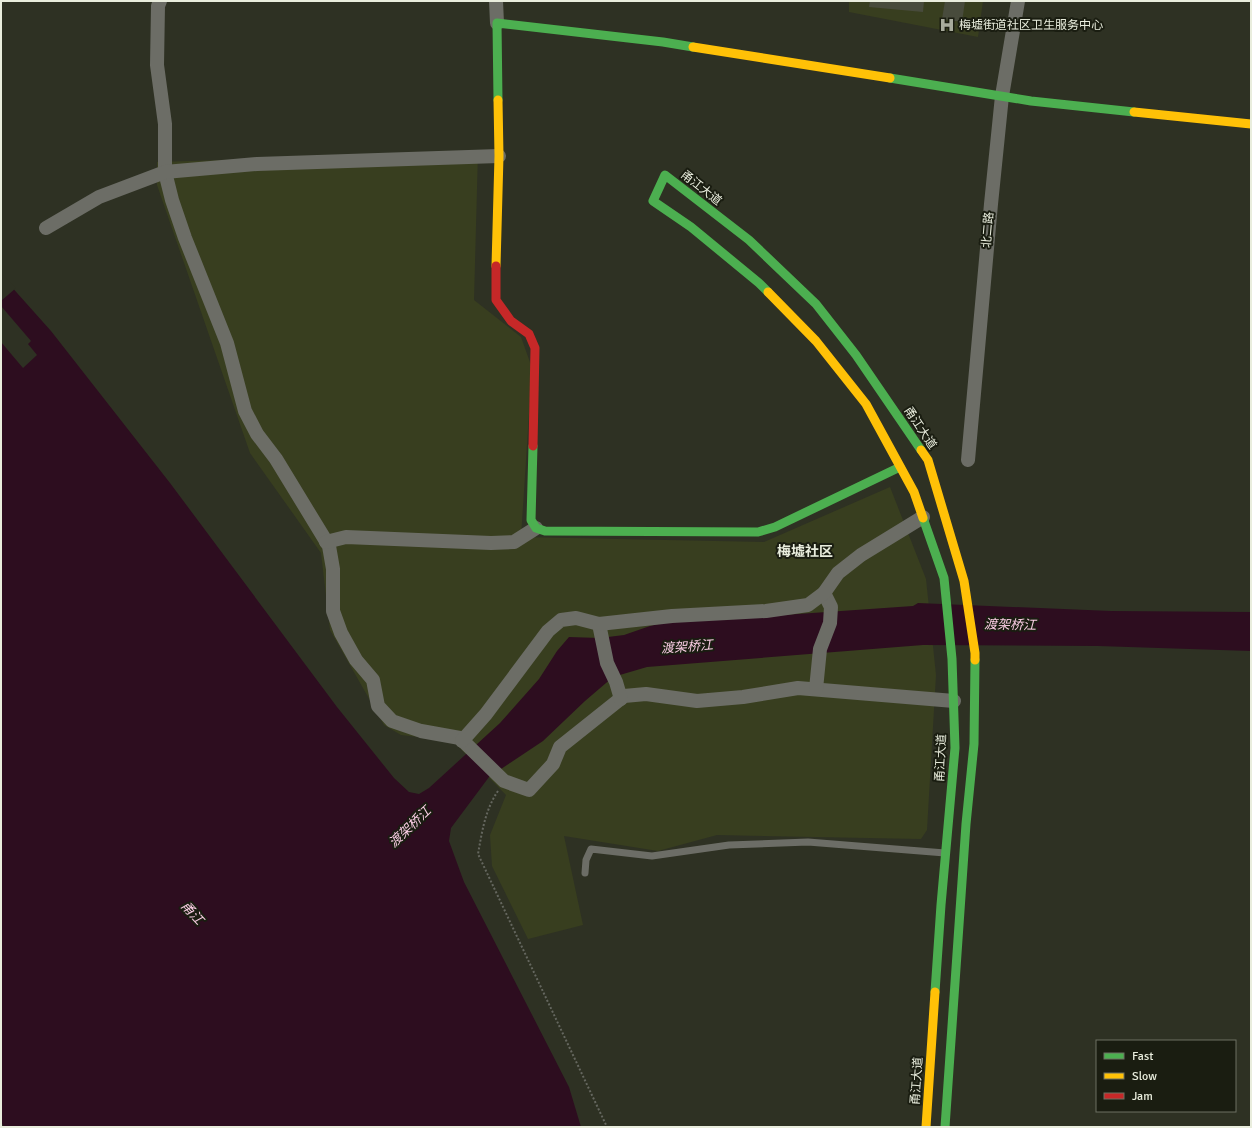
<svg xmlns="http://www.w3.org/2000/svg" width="1252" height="1128" viewBox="0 0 1252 1128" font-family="Signika,'Noto Sans SC',sans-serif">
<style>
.built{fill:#383e1f}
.water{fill:#2d0d1f}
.pier{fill:#2e3123}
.building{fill:#484b3c}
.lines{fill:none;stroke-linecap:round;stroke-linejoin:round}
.path{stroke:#65675f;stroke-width:2;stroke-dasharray:2 2;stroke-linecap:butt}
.lane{stroke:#6c6d66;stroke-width:7}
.street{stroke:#6c6d66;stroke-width:14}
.fast{stroke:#4caf50;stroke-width:9}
.slow{stroke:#ffc107;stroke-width:9}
.jam{stroke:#c62828;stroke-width:9}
.labels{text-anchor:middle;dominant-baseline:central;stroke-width:4;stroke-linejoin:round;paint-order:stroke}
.poi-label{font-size:12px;fill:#e9eddd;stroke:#1a1d11;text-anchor:start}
.street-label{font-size:12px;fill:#e9eddd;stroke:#1a1d11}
.water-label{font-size:13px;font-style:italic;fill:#facde4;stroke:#1a1d11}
.quarter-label{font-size:14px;font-weight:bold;fill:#e9eddd;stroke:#1a1d11}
</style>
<rect width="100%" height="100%" fill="#2e3123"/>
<g class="built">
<path d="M849 1H983L978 37 849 12Z"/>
<path d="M478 152 474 300 521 337 532 368 521 537 764 542 890 487 926 579 936 675 927 830 921 839 717 835 658 851 564 836 583 925 528 939 492 866 490 835 506 795 453 741 401 735 384 725 330 630 321 553 250 453 157 185V162Z"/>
</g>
<path class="water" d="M1 275 51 331 170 483 337 707 394 778 409 792 419 794 429 788 500 723 539 679 557 651 569 637 600 638 624 635 650 626 675 620 740 618 913 606 918 603 1111 611 1251 612V651L1098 646 923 645 647 667 613 677 585 701 543 741 489 777 451 828 449 841 464 882 569 1087 581 1127H4L1 1122Z"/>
<g class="pier">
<path d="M1 273 16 288 1 301Z"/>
<path d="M1 306 31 341 28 344 37 355 23 368 1 342Z"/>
</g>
<g class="building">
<path d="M870 1H924L923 12 869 7Z"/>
<path d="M945 1H965L962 22 942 19Z"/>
</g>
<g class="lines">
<path class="path" d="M498 791C485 810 482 832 478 854L607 1127"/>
<path class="lane" d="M585 873 586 860 591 849 652 856 729 845 808 842 945 853"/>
<g class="street">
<path d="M160 1 158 6 157 65 165 124V172L172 200 185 238 227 343 245 411 257 434 276 459 329 546 333 569V611L341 633 356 660 373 680 378 706 392 721 421 731 460 738 504 781 529 790 553 764 560 747 624 696 646 694 697 701 743 697 798 688 954 701"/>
<path d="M496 1 497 23"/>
<path d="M46 228 99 197 165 172 257 164 499 156"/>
<path d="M968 460 991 204 1002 96 1018 1"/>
<path d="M326 542 346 537 491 543 514 542 536 528"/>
<path d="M599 624 607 663 616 682 621 699"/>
<path d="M816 689 820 649 830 623 831 607 824 593"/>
<path d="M462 741 486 714 548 631 561 620 576 618 599 624 672 616 766 611 808 605 824 593 838 573 861 555 923 517"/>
</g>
<g class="fast">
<path d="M890 78 1031 101 1134 112"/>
<path d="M498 100 497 23 663 42 693 47"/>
<path d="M768 292 759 283 691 227 653 201 665 175 749 240 816 304 856 355 921 450"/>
<path d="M533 446 531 520 536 528 545 531 758 532 775 527 900 467"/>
<path d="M923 518 944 578 952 659 955 748 941 905 935 992"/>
<path d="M945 1127 966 824 974 744 975 660"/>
</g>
<g class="slow">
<path d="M693 47 890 78"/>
<path d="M1134 112 1251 124"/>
<path d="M496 266 499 156 498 100"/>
<path d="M768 292 816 341 866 404 914 492 923 518"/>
<path d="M921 450 928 460 964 581 975 653V660"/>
<path d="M926 1127 935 992"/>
</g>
<path class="jam" d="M496 266V300L511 321 529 334 535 348 533 446"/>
</g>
<defs>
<g id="hospital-bare" transform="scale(1.2)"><path d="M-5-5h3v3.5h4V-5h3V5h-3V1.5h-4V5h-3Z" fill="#a8ab9c" stroke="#1a1d11" stroke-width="2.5" paint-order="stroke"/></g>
</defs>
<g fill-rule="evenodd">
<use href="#hospital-bare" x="947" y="25"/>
</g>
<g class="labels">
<g class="poi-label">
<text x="959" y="25">梅墟街道社区卫生服务中心</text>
</g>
<g class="street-label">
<text transform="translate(701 188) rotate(38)">甬江大道</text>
<text transform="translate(988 230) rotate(-85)">北二路</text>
<text transform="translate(920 428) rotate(56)">甬江大道</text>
<text transform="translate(941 758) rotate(-87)">甬江大道</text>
<text transform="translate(917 1081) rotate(-86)">甬江大道</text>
</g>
<g class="water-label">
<text transform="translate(1010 625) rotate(1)">渡架桥江</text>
<text transform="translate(687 647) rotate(-4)">渡架桥江</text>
<text transform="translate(410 827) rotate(-44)">渡架桥江</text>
<text transform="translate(192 913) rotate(47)">甬江</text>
</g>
<g class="quarter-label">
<text x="805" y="551">梅墟社区</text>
</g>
</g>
<rect width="1252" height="1128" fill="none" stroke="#e9eddd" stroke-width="4"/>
<rect x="1096" y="1040" width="140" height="72" fill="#1a1d11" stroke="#6d7063"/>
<rect x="1104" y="1053" width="20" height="6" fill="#4caf50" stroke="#6d7063"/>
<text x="1132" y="1060" font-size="12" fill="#e9eddd">Fast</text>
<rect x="1104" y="1073" width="20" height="6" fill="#ffc107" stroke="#6d7063"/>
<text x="1132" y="1080" font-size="12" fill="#e9eddd">Slow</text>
<rect x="1104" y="1093" width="20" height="6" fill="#c62828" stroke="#6d7063"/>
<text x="1132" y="1100" font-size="12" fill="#e9eddd">Jam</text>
</svg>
